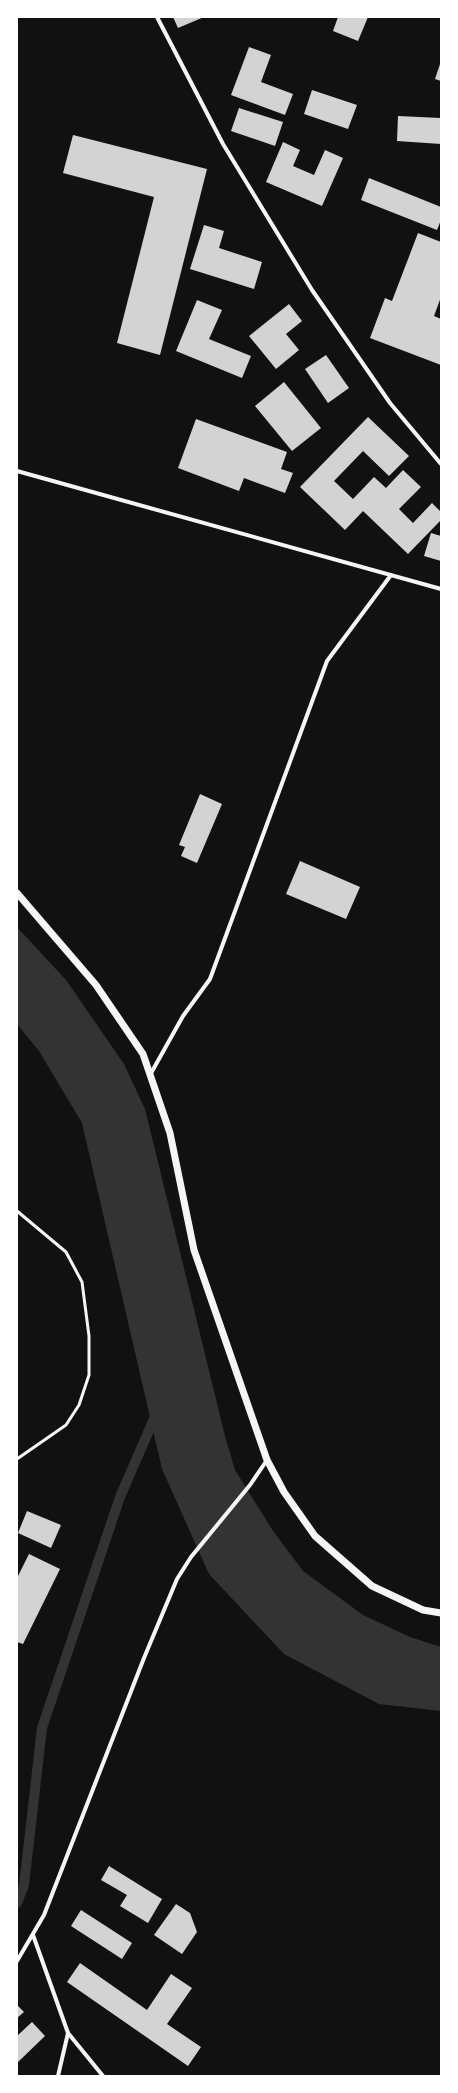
<svg xmlns="http://www.w3.org/2000/svg" width="458" height="2093" viewBox="0 0 458 2093" font-family="'Open Sans',sans-serif">
<style>
.water{fill:#333}
.lines{fill:none;stroke-linecap:round;stroke-linejoin:round}
.stream{stroke:#333;stroke-width:10}
.building{fill:#d3d3d3}
.service{stroke:#f5f5f5;stroke-width:3}
.minor{stroke:#f5f5f5;stroke-width:4}
.tertiary{stroke:#f5f5f5;stroke-width:7}
</style>
<rect width="100%" height="100%" fill="#111"/>
<path class="water" d="M17 927 66 980 124 1064 145 1109 225 1436 235 1470 273 1531 303 1571 363 1615 410 1637 441 1647V1711L379 1704 284 1654 209 1574 162 1469 82 1123 39 1051 17 1024Z"/>
<g class="lines">
<path class="stream" d="M17 1903 24 1885 42 1728 120 1497 157 1412"/>
</g>
<g class="building">
<path d="M173 17H204L178 28Z"/>
<path d="M338 17H368L358 41 333 31Z"/>
<path d="M249 47 271 55 261 82 293 94 285 115 231 95Z"/>
<path d="M441 61V81L435 79Z"/>
<path d="M312 90 357 105 348 129 304 114Z"/>
<path d="M239 108 283 122 275 146 231 131Z"/>
<path d="M398 116 441 118V144L397 141Z"/>
<path d="M73 135 207 169 160 355 117 343 154 197 63 173Z"/>
<path d="M283 142 300 150 293 166 314 175 325 150 343 158 322 206 266 182Z"/>
<path d="M369 178 441 207V220L437 230 361 200Z"/>
<path d="M204 225 224 231 219 248 262 262 254 289 190 269Z"/>
<path d="M418 233 441 242V297L434 316 441 319V365L370 338 385 298 392 301Z"/>
<path d="M197 300 222 310 209 339 251 356 242 378 176 351Z"/>
<path d="M289 304 302 321 286 334 299 350 276 369 249 336Z"/>
<path d="M326 355 349 388 328 403 305 369Z"/>
<path d="M284 382 321 428 292 451 255 406Z"/>
<path d="M368 417 409 456 389 476 363 451 334 481 353 499 374 477 386 488 403 470 421 487 399 509 413 523 432 503 441 512V520L408 554 363 511 345 530 300 487Z"/>
<path d="M196 419 287 452 281 469 293 473 285 493 244 478 239 491 178 468Z"/>
<path d="M431 533 441 536V561L424 556Z"/>
<path d="M200 794 222 804 197 863 181 856 185 847 179 845Z"/>
<path d="M300 861 360 887 346 919 286 894Z"/>
<path d="M27 1511 61 1525 51 1548 18 1533Z"/>
<path d="M29 1554 60 1569 23 1644 17 1642V1578Z"/>
<path d="M109 1866 162 1899 148 1923 120 1906 127 1895 101 1880Z"/>
<path d="M176 1904 190 1913 197 1932 182 1954 154 1935Z"/>
<path d="M81 1910 132 1943 122 1959 71 1926Z"/>
<path d="M80 1963 147 2010 171 1974 192 1988 167 2024 201 2047 188 2066 67 1982Z"/>
<path d="M17 2005 24 2012 17 2018Z"/>
<path d="M32 2022 45 2036 17 2063V2036Z"/>
</g>
<g class="lines">
<path class="service" d="M17 1211 66 1252 82 1282 89 1336V1375L79 1405 66 1425 17 1459"/>
<g class="minor">
<path d="M157 17 223 144 312 290 390 403 441 464"/>
<path d="M17 471 441 589"/>
<path d="M150 1075 183 1016 210 979 327 661 391 575"/>
<path d="M33 1935 68 2033 103 2076"/>
<path d="M17 1961 44 1915 144 1658 177 1579 191 1557 250 1485 267 1460"/>
<path d="M58 2076 68 2033"/>
</g>
<path class="tertiary" d="M17 893 96 985 143 1054 170 1133 194 1250 267 1460 284 1492 315 1536 372 1586 423 1610 441 1613"/>
</g>
<rect width="458" height="2093" fill="none" stroke="#ffffff" stroke-width="36"/>
</svg>
